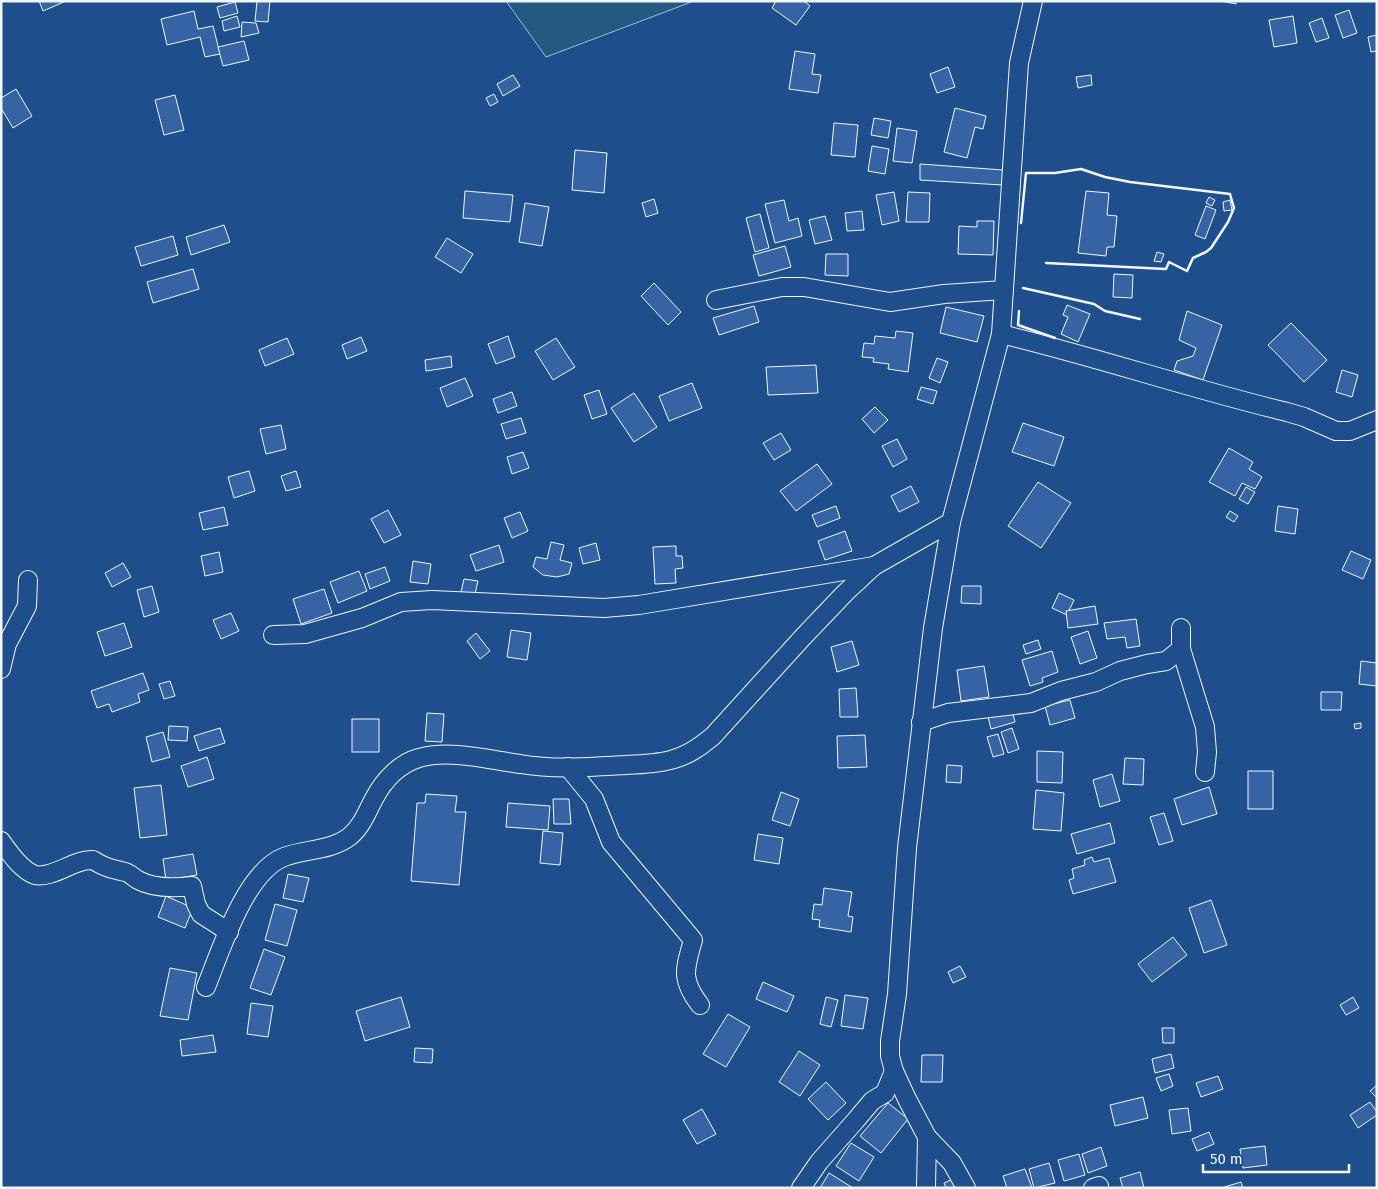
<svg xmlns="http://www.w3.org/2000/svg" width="1378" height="1189" viewBox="0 0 1378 1189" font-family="'Fira Sans',sans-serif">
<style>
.green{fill:#245a82;stroke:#a8bbd7}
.building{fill:#3563a3;stroke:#f2f6ff}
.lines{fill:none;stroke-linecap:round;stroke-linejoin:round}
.street-casing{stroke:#f2f6ff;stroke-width:20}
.street{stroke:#1f4e8c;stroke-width:18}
.wall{stroke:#f2f6ff;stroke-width:2.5}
</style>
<rect width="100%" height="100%" fill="#1f4e8c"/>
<path class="green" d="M506 1H694L546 57Z"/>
<g class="building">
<path d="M39 1H66L43 11Z"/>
<path d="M257 1H270L268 22 255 21Z"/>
<path d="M776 1H804L810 6 796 25 772 8Z"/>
<path d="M1221 1H1236V4Z"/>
<path d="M235 2 238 13 220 18 217 7Z"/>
<path d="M1349 10 1357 33 1343 38 1335 15Z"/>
<path d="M194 11 198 29 213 26 220 54 205 57 200 37 167 45 161 19Z"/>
<path d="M237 16 240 27 224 31 222 21Z"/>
<path d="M1293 16 1297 43 1274 47 1269 20Z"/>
<path d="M1322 18 1329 38 1316 42 1309 23Z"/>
<path d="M242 22 256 23 259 33 241 37Z"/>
<path d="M1377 35V51L1371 52 1368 37Z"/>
<path d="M244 41 249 60 223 66 218 47Z"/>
<path d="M795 51 815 54 812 74 821 75 818 93 789 89Z"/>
<path d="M948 67 955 87 937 93 930 74Z"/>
<path d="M513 75 520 86 503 96 497 84Z"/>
<path d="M1091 75 1092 85 1078 88 1076 77Z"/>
<path d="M16 89 32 116 13 128 1 108V98Z"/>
<path d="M494 94 498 102 490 106 486 98Z"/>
<path d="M175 95 184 130 164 135 155 100Z"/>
<path d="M955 108 986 116 983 129 975 127 967 158 944 152Z"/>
<path d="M874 118 891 121 888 138 871 135Z"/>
<path d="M834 123 858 125 855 157 831 155Z"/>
<path d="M897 128 917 131 912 163 893 161Z"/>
<path d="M872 146 889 149 885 174 868 171Z"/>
<path d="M575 150 607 153 604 193 572 190Z"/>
<path d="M920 164 1003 170 1002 185 920 180Z"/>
<path d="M465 191 513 195 510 222 463 218Z"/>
<path d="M1086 191 1109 193 1107 215 1117 216 1114 247H1107L1106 256 1078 253Z"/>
<path d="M894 192 899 221 882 225 876 195Z"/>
<path d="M908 192 930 193 929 222H906Z"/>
<path d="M1209 197 1215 200 1212 206 1206 203Z"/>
<path d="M654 199 658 213 646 217 642 203Z"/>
<path d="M784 200 789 221 798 218 802 236 775 243 765 204Z"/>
<path d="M1230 200 1232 210 1224 211 1223 202Z"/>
<path d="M525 203 549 207 542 246 519 242Z"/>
<path d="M1206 206 1216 210 1205 239 1195 235Z"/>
<path d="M862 211 864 230 847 231 845 213Z"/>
<path d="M760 214 769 248 755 252 746 218Z"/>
<path d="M825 216 832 240 815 244 809 220Z"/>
<path d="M977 221H994L993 255 958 254 959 226 977 227Z"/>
<path d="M224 225 230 242 191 255 186 237Z"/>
<path d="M173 236 178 255 141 266 135 247Z"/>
<path d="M447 238 473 254 461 273 435 257Z"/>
<path d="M785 246 791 267 759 276 753 255Z"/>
<path d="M1157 252 1164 254 1161 262 1154 261Z"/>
<path d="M826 254H848V276L825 275Z"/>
<path d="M193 269 199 289 153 303 147 282Z"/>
<path d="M1114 274 1133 275 1132 298 1113 297Z"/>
<path d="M654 283 681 312 668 325 641 296Z"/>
<path d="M1067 305 1090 314 1078 342 1061 334 1068 317 1063 315Z"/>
<path d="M754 306 759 322 719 335 713 318Z"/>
<path d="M946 307 984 316 977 342 940 333Z"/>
<path d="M1187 311 1222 325 1203 380 1174 370 1177 361 1193 356 1196 348 1179 340Z"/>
<path d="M1291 323 1327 360 1304 382 1268 345Z"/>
<path d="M896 331 913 333 908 372 888 369 889 364 873 362 874 358 862 357 864 343 874 344 875 336 895 338Z"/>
<path d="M508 336 515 357 496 364 488 344Z"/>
<path d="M361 337 367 351 347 359 342 345Z"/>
<path d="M287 338 294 354 265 366 259 350Z"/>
<path d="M556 338 575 367 553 380 535 351Z"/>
<path d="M451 356 452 367 426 371 425 360Z"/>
<path d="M937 358 948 362 940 383 929 378Z"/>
<path d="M816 365 818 393 768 395 766 367Z"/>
<path d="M1342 370 1358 375 1352 397 1336 392Z"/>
<path d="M465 378 473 396 447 407 440 388Z"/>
<path d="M692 383 702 408 669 421 659 396Z"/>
<path d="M921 387 937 391 933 404 917 399Z"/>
<path d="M599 390 607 414 592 419 584 395Z"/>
<path d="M512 392 517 406 498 413 493 399Z"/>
<path d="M634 393 657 427 634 442 611 408Z"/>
<path d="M875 407 888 420 874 433 862 419Z"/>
<path d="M521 418 526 433 506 439 501 424Z"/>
<path d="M1023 423 1064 437 1054 466 1012 452Z"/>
<path d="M281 425 286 449 266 454 260 429Z"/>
<path d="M781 433 791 450 774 460 763 443Z"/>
<path d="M897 439 907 459 893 467 882 446Z"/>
<path d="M1229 448 1253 462 1249 469 1262 477 1255 489 1242 483 1235 496 1209 482Z"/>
<path d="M523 452 529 468 512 474 507 457Z"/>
<path d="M817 464 832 484 796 511 780 491Z"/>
<path d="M249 471 255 491 234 498 228 477Z"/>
<path d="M296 471 301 487 286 491 281 476Z"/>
<path d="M1038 482 1071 503 1041 548 1008 526Z"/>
<path d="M911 486 919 502 899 512 891 496Z"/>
<path d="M1246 487 1255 492 1248 504 1239 499Z"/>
<path d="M836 506 840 518 817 527 812 515Z"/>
<path d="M1278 506 1298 509 1295 534 1275 531Z"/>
<path d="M224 507 228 525 203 530 199 513Z"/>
<path d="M388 510 401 535 384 543 371 519Z"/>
<path d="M1230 511 1238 516 1234 522 1226 517Z"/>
<path d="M520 512 528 531 512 538 504 518Z"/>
<path d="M845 531 852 551 825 560 818 541Z"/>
<path d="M551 542 564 545 560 560 572 563 569 574 557 577 543 575 533 567 536 557 547 559Z"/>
<path d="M596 543 600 560 583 564 579 548Z"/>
<path d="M499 545 504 562 476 571 470 555Z"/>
<path d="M676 546V556H682L683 568 675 569 676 583 655 584 653 547Z"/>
<path d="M1351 551 1371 560 1363 579 1342 570Z"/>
<path d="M219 552 223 572 205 576 201 556Z"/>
<path d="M413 561 431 564 428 584 410 582Z"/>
<path d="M123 563 131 577 112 587 105 573Z"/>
<path d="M385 567 390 581 370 589 365 574Z"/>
<path d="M359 571 367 591 338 603 330 582Z"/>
<path d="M464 579 478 581 475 594 461 592Z"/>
<path d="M152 586 159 612 144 617 137 590Z"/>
<path d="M962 586H981V604L961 603Z"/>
<path d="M324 589 332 613 301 624 293 599Z"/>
<path d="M1059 593 1074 600 1067 615 1052 608Z"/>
<path d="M1095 606 1098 624 1068 628 1066 611Z"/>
<path d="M231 613 239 631 221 639 213 620Z"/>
<path d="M1136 619 1140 646 1127 648 1125 637 1107 639 1104 623Z"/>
<path d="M124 623 132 647 105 656 97 632Z"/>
<path d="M511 630 531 633 527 660 507 657Z"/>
<path d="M1088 631 1097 658 1080 664 1071 637Z"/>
<path d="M476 633 490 651 480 659 467 641Z"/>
<path d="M1038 640 1041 649 1026 654 1023 645Z"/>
<path d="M852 641 859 665 837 672 831 647Z"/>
<path d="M1052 651 1058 672 1042 678 1043 682 1030 686 1022 660Z"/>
<path d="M1361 661 1377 663V686L1359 684Z"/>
<path d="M984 666 989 697 961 701 957 670Z"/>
<path d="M143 673 149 690 138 694 140 702 112 712 109 704 97 708 91 691Z"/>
<path d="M170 681 175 696 164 699 159 684Z"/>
<path d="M856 688 858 717H840L839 689Z"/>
<path d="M1321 692H1342L1341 710H1321Z"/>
<path d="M1070 700 1075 718 1050 725 1045 706Z"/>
<path d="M1011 706 1015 722 991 729 987 713Z"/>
<path d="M427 713 444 714 442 742 425 741Z"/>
<rect x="352" y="719" width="27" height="33"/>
<path d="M1361 723V728L1355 729 1354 724Z"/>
<path d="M169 726 188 727 187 741 168 740Z"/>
<path d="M220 728 225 743 199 751 194 736Z"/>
<path d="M1012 728 1019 749 1008 753 1001 732Z"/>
<path d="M163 732 170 757 152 762 146 737Z"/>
<path d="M998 734 1004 754 993 757 987 737Z"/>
<path d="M865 735 867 767 838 768 837 736Z"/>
<path d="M1037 751 1063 752 1062 783 1037 782Z"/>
<path d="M207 757 214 779 188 787 181 766Z"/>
<path d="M1125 758 1144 759 1143 785 1123 784Z"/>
<path d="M947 765 962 766 961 783 946 782Z"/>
<rect x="1248" y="771" width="25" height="38"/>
<path d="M1112 774 1120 801 1100 807 1093 780Z"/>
<path d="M161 785 167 835 140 838 134 788Z"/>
<path d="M1209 787 1217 814 1182 825 1174 799Z"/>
<path d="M1036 790 1064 793 1061 831 1033 829Z"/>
<path d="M781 792 799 799 790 826 772 820Z"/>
<path d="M426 794 457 796 455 812H466L459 885 411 881 417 803H425Z"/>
<path d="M553 799H569L571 824H554Z"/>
<path d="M508 803 550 806 548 830 506 827Z"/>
<path d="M1164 813 1173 841 1159 845 1150 817Z"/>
<path d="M1110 823 1115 843 1077 854 1071 834Z"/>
<path d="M543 831 563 833 560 865 540 863Z"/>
<path d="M758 834 783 838 779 864 754 860Z"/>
<path d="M193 854 197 875 166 880 163 859Z"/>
<path d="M1092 857 1094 862 1109 858 1116 882 1073 894 1069 880 1074 878 1072 869 1085 865 1084 860Z"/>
<path d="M288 874 309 878 303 902 283 898Z"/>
<path d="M824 888 852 892 848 916 853 917 851 932 819 927 820 920 812 919 814 904 822 905Z"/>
<path d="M166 896 193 908 185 928 158 917Z"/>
<path d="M1211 900 1227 945 1204 953 1189 908Z"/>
<path d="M275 904 297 910 287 946 265 940Z"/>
<path d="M1173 937 1187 955 1152 982 1138 964Z"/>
<path d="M264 949 285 957 271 995 250 988Z"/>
<path d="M960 966 966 977 953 983 948 972Z"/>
<path d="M170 968 197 973 188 1020 160 1016Z"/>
<path d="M763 982 794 996 787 1012 756 999Z"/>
<path d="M845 995 868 998 863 1029 841 1026Z"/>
<path d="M401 997 410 1027 365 1041 356 1011Z"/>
<path d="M826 997 838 1000 831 1027 820 1024Z"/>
<path d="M1353 997 1359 1008 1346 1015 1340 1005Z"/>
<path d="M251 1003 273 1006 268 1037 247 1034Z"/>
<path d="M728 1014 750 1027 726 1067 703 1054Z"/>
<path d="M1162 1028H1174V1043H1163Z"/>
<path d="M213 1035 216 1052 182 1056 180 1040Z"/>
<path d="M415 1048 433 1049 432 1063 414 1062Z"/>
<path d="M799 1051 820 1065 800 1096 779 1082Z"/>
<path d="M1171 1054 1174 1068 1155 1073 1152 1059Z"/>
<path d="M922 1055H943L942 1082H921Z"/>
<path d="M1169 1074 1173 1086 1161 1091 1156 1078Z"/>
<path d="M1218 1076 1223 1089 1201 1097 1196 1083Z"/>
<path d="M826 1082 846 1103 828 1120 808 1099Z"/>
<path d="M1377 1085V1098L1370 1091Z"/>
<path d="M1143 1097 1148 1118 1115 1126 1110 1105Z"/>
<path d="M1370 1102 1377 1112V1115L1358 1128 1350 1115Z"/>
<path d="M888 1103 908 1119 881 1153 860 1136Z"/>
<path d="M1188 1108 1191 1131 1172 1134 1169 1110Z"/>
<path d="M702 1109 716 1134 697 1144 683 1120Z"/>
<path d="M1209 1132 1214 1144 1197 1151 1192 1139Z"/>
<path d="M851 1143 874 1157 859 1181 836 1166Z"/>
<path d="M1265 1146 1267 1165 1243 1168 1240 1149Z"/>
<path d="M1101 1147 1107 1166 1088 1173 1082 1154Z"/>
<path d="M1079 1154 1085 1175 1064 1181 1058 1160Z"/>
<path d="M1049 1163 1055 1183 1034 1188 1029 1169Z"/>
<path d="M1025 1169 1032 1188H1007L1003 1176Z"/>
<path d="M1140 1172 1144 1188H1123L1120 1178Z"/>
<path d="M829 1173 853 1188H820Z"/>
<path d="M955 1178 960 1188H946L944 1183Z"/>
<path d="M1241 1182 1243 1188H1221Z"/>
</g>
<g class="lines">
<g class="street-casing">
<g id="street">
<path d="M716 300 782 287H804L890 302 944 294 1004 290"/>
<path d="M1001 334C1097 357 1191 389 1287 412L1304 417 1336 431H1350L1377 420"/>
<path d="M273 635 305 634 362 618 401 602 432 600 604 608 639 605 874 566"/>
<path d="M1181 649 1205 727 1207 752 1205 772"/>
<path d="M1 669 7 644 27 606 28 580"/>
<path d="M921 722 948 713 1031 703 1061 691 1096 682 1120 671 1147 664 1166 661 1181 649V628"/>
<path d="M568 767 594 799 611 842 693 940C685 969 680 979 700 1005"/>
<path d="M1 841C9 852 21 870 35 875 48 878 65 867 77 863 82 861 88 860 93 860 107 869 111 868 125 872 130 873 134 878 138 880 154 889 175 888 192 886L196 904 201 914 229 932"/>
<path d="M206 987C221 950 245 872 284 857 305 849 330 851 349 837 362 827 367 811 375 797 384 780 400 763 419 758 449 749 490 760 520 764 555 770 591 767 626 765 642 764 659 764 674 759 689 755 701 746 713 736L803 637 845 593 874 566 951 522"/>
<path d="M801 1188 819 1162 856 1120 872 1101 885 1093 894 1071"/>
<path d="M926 1188 927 1137"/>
<path d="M966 1188 952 1163 927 1137 907 1099 894 1071 890 1056V1041L897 994 907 848 933 628 951 522 1001 334 1019 63 1033 1"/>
<path d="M1093 1188 1099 1186"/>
</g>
</g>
<use href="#street" class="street"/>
<g class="wall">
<path d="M1021 223 1026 173H1055L1081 169 1105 177 1130 182 1230 194 1234 208 1228 222 1211 248 1206 252 1193 258 1187 271 1169 262 1166 269 1046 263"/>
<path d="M1023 288 1094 304 1105 311 1140 319"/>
<path d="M1019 311 1018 325 1055 338"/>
</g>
</g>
<rect width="1378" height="1189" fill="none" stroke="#f2f6ff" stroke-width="5"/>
<path d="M1203 1164v8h146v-8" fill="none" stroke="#f2f6ff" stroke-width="2.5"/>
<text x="1210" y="1164" font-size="15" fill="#f2f6ff" stroke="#1f4e8c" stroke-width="4" paint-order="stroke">50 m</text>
</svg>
